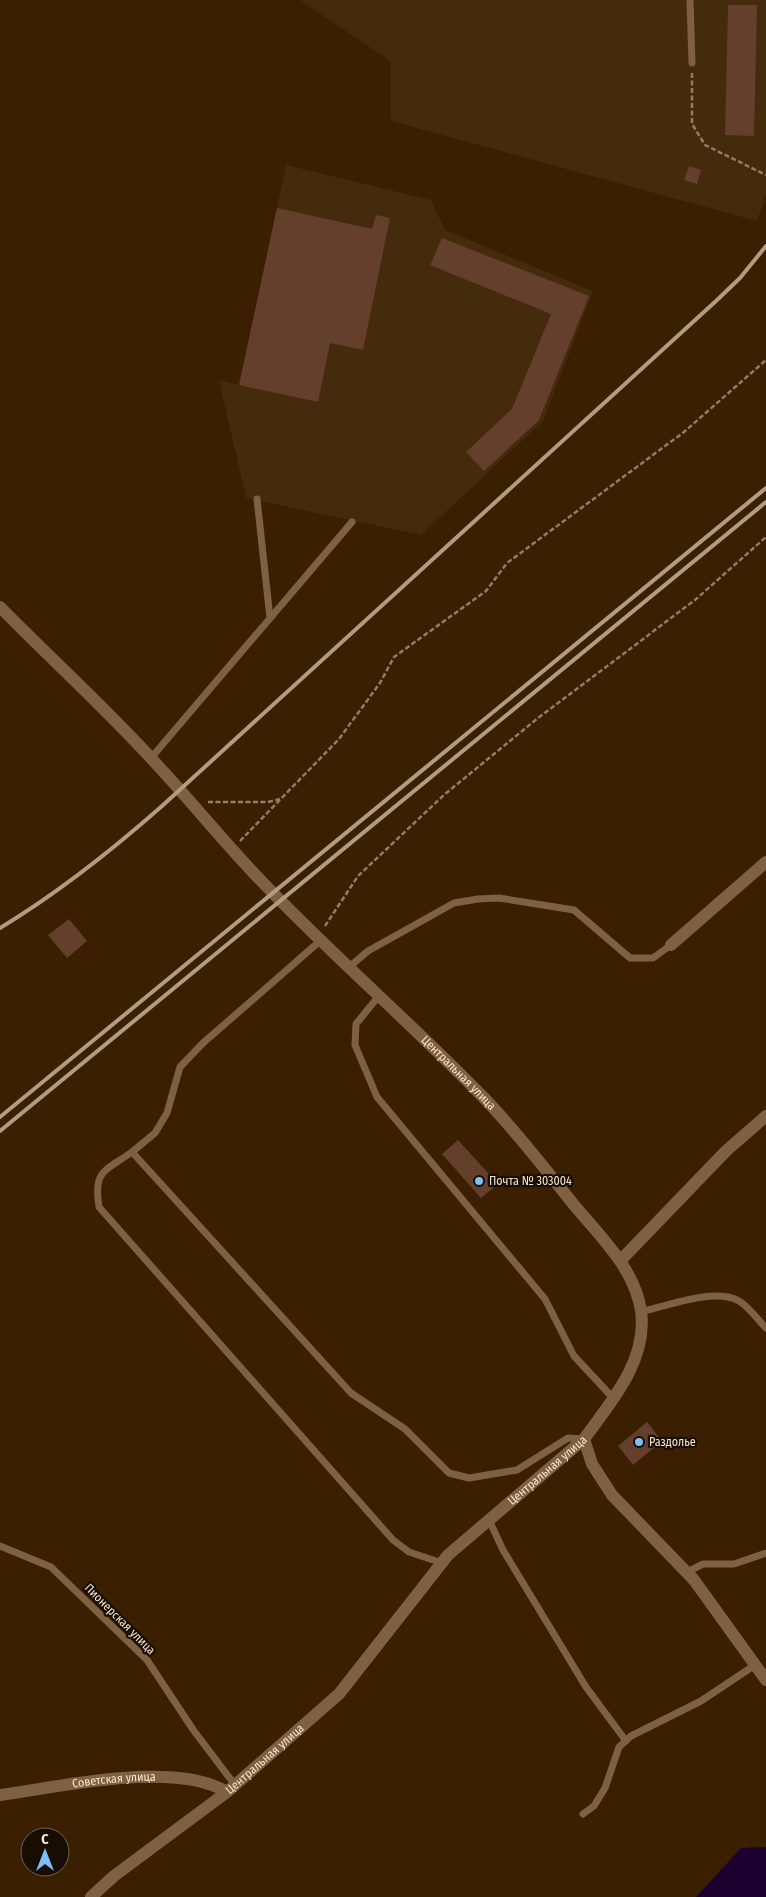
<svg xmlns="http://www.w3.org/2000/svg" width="766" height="1897" viewBox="0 0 766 1897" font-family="'Fira Sans Condensed',sans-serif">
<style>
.built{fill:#432b0c}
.water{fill:#1c0030}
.building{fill:#643f2c}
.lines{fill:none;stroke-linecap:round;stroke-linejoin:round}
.path{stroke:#937c63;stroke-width:2.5;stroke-dasharray:5 2.5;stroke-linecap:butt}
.lane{stroke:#7f6141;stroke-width:7}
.street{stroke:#7f6141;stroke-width:12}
.secondary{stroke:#7f6141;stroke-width:12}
.rail{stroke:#b09b83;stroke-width:4}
.poi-dot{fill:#7dbef9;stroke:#180d02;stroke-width:2}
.labels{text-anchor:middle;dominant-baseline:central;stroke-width:4.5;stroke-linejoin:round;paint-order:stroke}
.street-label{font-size:12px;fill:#f6e4d2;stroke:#180d02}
.poi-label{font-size:12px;fill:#f6e4d2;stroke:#180d02;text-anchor:start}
</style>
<rect width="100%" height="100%" fill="#3a2000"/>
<g class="built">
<path d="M300 0H766V194L757 221 391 121 390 61Z"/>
<path d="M286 165 431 200 445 230 593 291 543 421 421 535 246 498 219 380 239 385Z"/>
</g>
<path class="water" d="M766 1847V1897H696L741 1848Z"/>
<g class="building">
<path d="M728 5H757L754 136 725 135Z"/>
<path d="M689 166 701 170 697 184 684 180Z"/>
<path d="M277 208 372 229 376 215 390 218 363 350 330 343 318 402 239 385Z"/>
<path d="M442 238 589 296 539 420 484 471 466 452 512 409 551 314 430 265Z"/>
<path d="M69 919 87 941 67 958 48 935Z"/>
<path d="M458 1140 498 1184 481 1198 442 1154Z"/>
<path d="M647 1422 662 1441 633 1465 618 1446Z"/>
</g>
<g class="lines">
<g class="path">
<path d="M692 73V124L705 145 766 175"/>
<path d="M208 802H268L280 799"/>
<path d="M240 841 339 739 380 683 394 657 486 591 507 563 684 432 766 360"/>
<path d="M325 926 358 876 445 794 538 718 695 600 766 537"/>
</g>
<g class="lane">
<path d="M690 0 692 63"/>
<path d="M257 499 270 618"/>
<path d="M151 758 352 522"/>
<path d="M348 968 368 951 454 903 478 899 499 898 574 910 630 958H653L671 945"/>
<path d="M378 997 356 1024 355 1045 377 1097 545 1299 574 1356 614 1399"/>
<path d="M132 1152 155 1133 167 1113 180 1067 203 1043 320 941"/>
<path d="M641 1312C666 1306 715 1287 739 1301 749 1307 758 1320 766 1328"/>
<path d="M489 1520 503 1550 586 1687 626 1741"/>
<path d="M0 1546 51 1567 147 1660 194 1731 235 1785"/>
<path d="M442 1563 409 1552 393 1540 99 1207C93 1170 105 1171 132 1152L351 1393 405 1429 449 1473 469 1478 517 1470 568 1438 584 1439"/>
<path d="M687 1572 703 1564H734L766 1553"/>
<path d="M583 1814 594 1806 605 1788 619 1747 631 1736 701 1701 755 1665"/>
</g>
<g class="street">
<path d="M671 945 766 862"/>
<path d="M620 1261 726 1151 766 1116"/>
<path id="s1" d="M0 1795C60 1787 174 1760 227 1792"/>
<path id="s2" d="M91 1897 114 1876 227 1792 339 1694 448 1555 584 1439"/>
</g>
<path class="secondary" id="s3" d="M0 607C53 661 110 712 160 768 198 809 232 852 271 891 340 962 416 1028 485 1099 517 1132 545 1169 574 1205 600 1236 635 1269 641 1311 648 1360 611 1402 584 1439L592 1464 612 1495 694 1580 766 1680"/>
<g class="rail">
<path d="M0 928C58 893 111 851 162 806L716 301 740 278 766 246"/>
<path d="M0 1117 766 488"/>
<path d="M0 1131 766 502"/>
</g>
</g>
<g class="poi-dot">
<circle cx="479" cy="1181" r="5"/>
<circle cx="639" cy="1442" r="5"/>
</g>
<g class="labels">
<g class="street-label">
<text stroke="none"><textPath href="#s3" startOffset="654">Центральная улица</textPath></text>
<text stroke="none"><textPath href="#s2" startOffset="628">Центральная улица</textPath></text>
<text transform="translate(120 1619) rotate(45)">Пионерская улица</text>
<text stroke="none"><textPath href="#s2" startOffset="222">Центральная улица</textPath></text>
<text stroke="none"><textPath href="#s1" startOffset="115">Советская улица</textPath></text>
</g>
<g class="poi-label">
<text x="489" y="1181">Почта № 303004</text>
<text x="649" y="1442">Раздолье</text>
</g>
</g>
<g transform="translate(45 1852)"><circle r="24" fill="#180d02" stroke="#716355"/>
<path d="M0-4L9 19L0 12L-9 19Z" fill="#7dbef9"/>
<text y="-8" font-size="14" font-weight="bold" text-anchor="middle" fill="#f6e4d2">С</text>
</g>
</svg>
